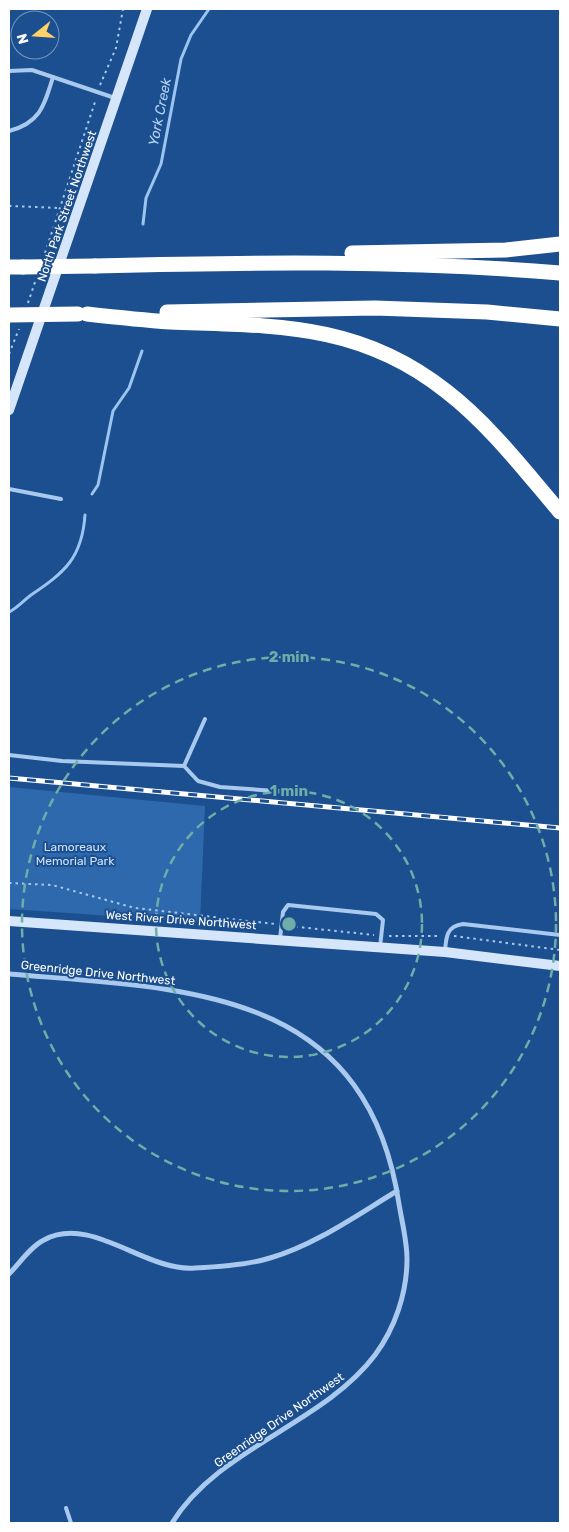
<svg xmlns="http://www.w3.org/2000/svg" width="569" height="1532" viewBox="0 0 569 1532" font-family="Rubik,sans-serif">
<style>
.park{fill:#2e69ad}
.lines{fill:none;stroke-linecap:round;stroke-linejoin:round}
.stream{stroke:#9cc4f0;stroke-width:3}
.path{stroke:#a9c9ee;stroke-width:2;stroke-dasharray:2.5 4;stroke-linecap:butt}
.lane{stroke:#a9c9ee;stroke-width:4}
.street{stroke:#a9c9ee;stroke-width:5}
.secondary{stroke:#d6e6fa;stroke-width:10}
.highway{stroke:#fff;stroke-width:15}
.rail-casing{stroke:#fff;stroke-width:5}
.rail{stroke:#1b4f8f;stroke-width:3;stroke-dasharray:9;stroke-linecap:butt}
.highway-bridge{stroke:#fff;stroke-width:15}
.ring{fill:none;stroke:#6fada8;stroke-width:2.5;stroke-dasharray:9 6}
.labels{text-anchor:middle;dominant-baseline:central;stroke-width:4;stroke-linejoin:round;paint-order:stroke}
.street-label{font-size:12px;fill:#fff;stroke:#1b4f8f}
.park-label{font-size:12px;fill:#cfe3fa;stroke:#1b4f8f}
.water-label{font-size:14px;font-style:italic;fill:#b5d3f5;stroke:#1b4f8f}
.centre{fill:#6fada8;stroke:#1b4f8f;stroke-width:2.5}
.ring-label{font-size:15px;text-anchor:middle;font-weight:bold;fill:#6fada8;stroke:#1b4f8f;stroke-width:4;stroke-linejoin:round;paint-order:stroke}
</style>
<rect width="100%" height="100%" fill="#1b4f8f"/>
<path class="park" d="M9 787 205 806 200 922 9 909Z"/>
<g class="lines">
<g class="stream">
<path d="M143 224 146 198 161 164 181 59 191 35 209 9"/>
<path d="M92 494 98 485 113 411 129 388 142 351"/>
<path d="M9 612C17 608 23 601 31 595 65 572 82 558 85 515"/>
</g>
<g class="path">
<path d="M100 85 116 48 123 9"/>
<path d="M9 206 60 208"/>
<path d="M45 253 96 99"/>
<path d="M28 303 36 279"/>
<path d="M9 354 19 329"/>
<path d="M9 883 52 885 135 908 275 924"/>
<path d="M289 926 374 935"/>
<path d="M389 936H439"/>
<path d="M454 936 560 950"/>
</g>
<g class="lane">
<path d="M9 71 32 70 115 98"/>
<path d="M9 131C40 123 44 106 53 77"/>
<path d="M9 489 61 499"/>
<path d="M9 755 62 761 184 766 205 719"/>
<path d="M184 766 198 781 220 787 304 793"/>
<path d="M280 939 283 912 288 905 376 914 383 920 380 947"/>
<path d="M445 952C446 938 446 926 463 924L560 935"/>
<path d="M66 1508 71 1523"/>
</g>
<g class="street">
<path d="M9 974C184 989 366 986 399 1204 402 1222 407 1241 407 1259 407 1293 395 1328 375 1355 323 1424 218 1448 172 1523"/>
<path d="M9 1274C19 1264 31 1246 44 1240 91 1214 145 1272 195 1268 216 1267 251 1264 270 1258 315 1245 357 1215 397 1191"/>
</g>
<g class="secondary">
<path d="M9 410 147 9"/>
<path d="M9 921 445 952 560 966"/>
</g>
<g class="highway">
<path d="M352 253 506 250 560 244"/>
<path d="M95 266C250 262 405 260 560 273"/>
<path d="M9 267H23"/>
<path d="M167 312 375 308 487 312 560 319"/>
<path d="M87 314C114 317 142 320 170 322 274 326 359 322 446 391 490 425 524 470 560 512"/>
</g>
<g class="rail-casing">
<path id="rail" d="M9 778 560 828"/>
</g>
<use href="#rail" class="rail"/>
<g class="highway-bridge">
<path d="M23 267 95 266"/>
<path d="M9 315 78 314"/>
</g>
</g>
<g class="ring">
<circle cx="289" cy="924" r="133"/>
<circle cx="289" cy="924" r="267"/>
</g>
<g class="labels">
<g class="street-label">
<text transform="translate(67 206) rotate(-71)">North Park Street Northwest</text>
<text transform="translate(181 920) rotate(4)">West River Drive Northwest</text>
<text transform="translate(98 973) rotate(6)">Greenridge Drive Northwest</text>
<text transform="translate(279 1420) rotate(-35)">Greenridge Drive Northwest</text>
</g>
<g class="park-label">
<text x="75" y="847">Lamoreaux<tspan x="75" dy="14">Memorial Park</tspan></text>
</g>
<g class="water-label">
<text transform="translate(160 112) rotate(-79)">York Creek</text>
</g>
</g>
<circle cx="289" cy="924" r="8" class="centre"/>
<g class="ring-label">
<text x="289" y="662">2 min</text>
<text x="289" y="796">1 min</text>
</g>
<rect width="569" height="1532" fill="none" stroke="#ffffff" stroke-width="20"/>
<g transform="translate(35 35) rotate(253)"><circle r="24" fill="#1b4f8f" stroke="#7695bc"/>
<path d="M0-4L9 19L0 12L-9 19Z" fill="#ffd166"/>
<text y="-8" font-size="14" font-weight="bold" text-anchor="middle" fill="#ffffff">N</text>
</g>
</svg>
